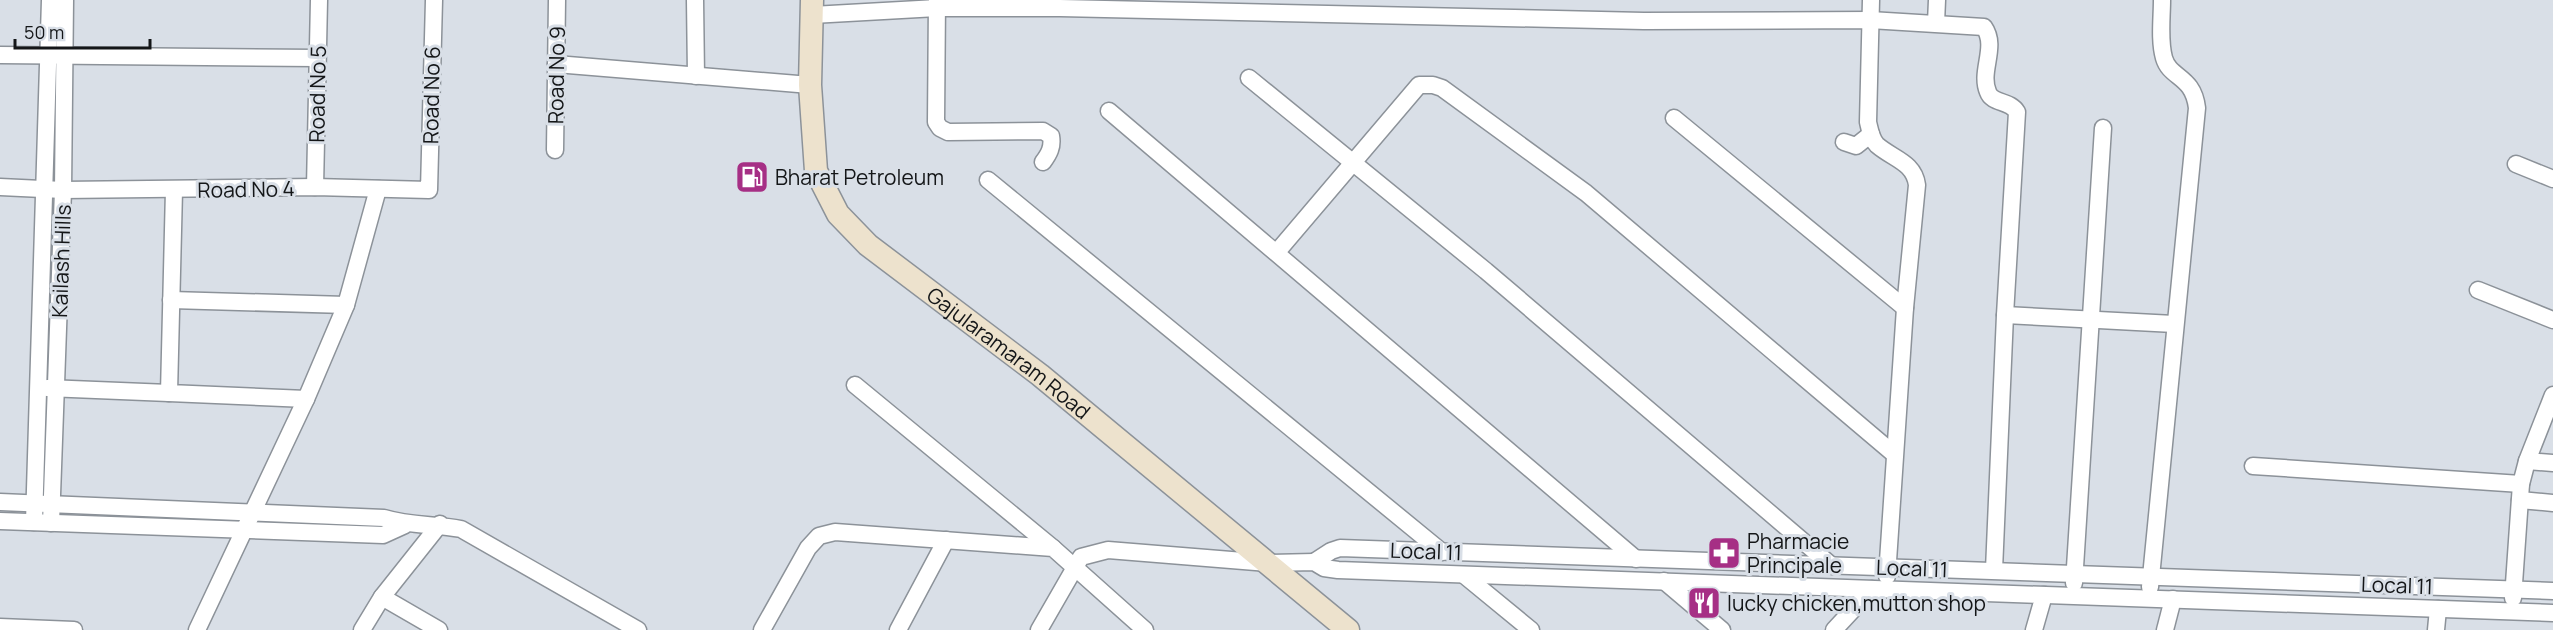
<svg xmlns="http://www.w3.org/2000/svg" width="2553" height="630" viewBox="0 0 2553 630" font-family="Manrope,sans-serif">
<style>
.lines{fill:none;stroke-linecap:round;stroke-linejoin:round}
.minor-casing{stroke:#8c9299;stroke-width:19}
.secondary-casing{stroke:#8c9299;stroke-width:25}
.minor{stroke:#fff;stroke-width:16}
.secondary{stroke:#ede2cd;stroke-width:22}
.labels{text-anchor:middle;dominant-baseline:central;stroke-width:6;stroke-linejoin:round;paint-order:stroke}
.street-label{font-size:21px;fill:#141618;stroke:#d9dfe7}
.poi-label{font-size:21px;fill:#141618;stroke:#d9dfe7;text-anchor:start}
</style>
<rect width="100%" height="100%" fill="#d9dfe7"/>
<g class="lines">
<g class="minor-casing">
<g id="minor">
<path d="M695 0 696 76"/>
<path d="M937 0 936 122 940 128 948 132 1043 131 1051 136C1053 147 1049 154 1043 162"/>
<path d="M1871 0 1868 122C1870 130 1871 139 1877 145 1893 159 1914 162 1917 185L1905 308 1887 576"/>
<path d="M812 15 937 8H1060L1644 21 1870 20 1984 27C1998 47 1979 71 1988 92 1992 104 2010 100 2017 112L2005 315 1994 570"/>
<path d="M1936 23 1937 0"/>
<path d="M0 55 317 58"/>
<path d="M556 64 810 85"/>
<path d="M1249 78 1486 271 1832 566"/>
<path d="M1109 111 1636 559"/>
<path d="M1674 118 1905 308"/>
<path d="M1844 142 1856 146 1871 134"/>
<path d="M555 150 557 0"/>
<path d="M2516 164 2553 179"/>
<path d="M988 180 1442 552"/>
<path d="M0 187 63 190 315 187 429 190 434 0"/>
<path d="M315 187 319 0"/>
<path d="M174 190 169 393 306 399 346 305 378 189"/>
<path d="M1277 252 1419 85H1433L1442 88 1586 193 1894 454"/>
<path d="M2478 290 2553 320"/>
<path d="M171 300 346 305"/>
<path d="M2005 315 2174 324"/>
<path d="M855 385 1053 548"/>
<path d="M47 388 169 393"/>
<path d="M2527 461 2553 463"/>
<path d="M2253 466 2521 484"/>
<path d="M2520 500 2553 503"/>
<path d="M0 502 384 518C410 526 435 524 461 529L638 630"/>
<path d="M0 521 383 535 405 525"/>
<path d="M34 522 50 0"/>
<path d="M51 523 63 190 65 0"/>
<path d="M1314 562 1331 551 1340 548 2553 591"/>
<path d="M1464 575 1531 630"/>
<path d="M1664 581 1722 630"/>
<path d="M2074 583 2103 128"/>
<path d="M2150 587 2197 108C2193 75 2170 79 2164 58 2159 40 2162 18 2162 0"/>
<path d="M382 597 439 630"/>
<path d="M2513 598 2521 484 2527 461 2553 395"/>
<path d="M0 627 74 630"/>
<path d="M197 630 306 399"/>
<path d="M362 630 382 597 440 524"/>
<path d="M762 630 808 548 819 536 835 532 1053 548 1145 630"/>
<path d="M898 630 946 540"/>
<path d="M1039 630 1081 557 1108 550 1268 563 1314 562 1324 568 1338 570 2553 613"/>
<path d="M1834 630 1872 589"/>
<path d="M2034 630 2044 595"/>
<path d="M2165 630 2173 599"/>
<path d="M2436 630 2438 609"/>
</g>
</g>
<g class="secondary-casing">
<g id="secondary">
<path id="s1" d="M812 0 810 85 816 171 838 214 868 245 1040 375 1348 630"/>
</g>
</g>
<use href="#minor" class="minor"/>
<use href="#secondary" class="secondary"/>
</g>
<defs>
<g id="fuel-square" transform="scale(1.725)"><rect x="-9" y="-9" width="18" height="18" rx="4" fill="#a62f85" stroke="#d9dfe7"/><path d="M-5.5-6h7V0h2V4h1.3V-2.5L3-4.5l.8-.8L6-3V5H2.5V1h-1V6h-7ZM-4.2-4.7v3.2H.2V-4.7Z" fill="#fff"/></g>
<g id="pharmacy-square" transform="scale(1.725)"><rect x="-9" y="-9" width="18" height="18" rx="4" fill="#a62f85" stroke="#d9dfe7"/><path d="M-2-6h4v4h4v4h-4v4h-4v-4h-4v-4h4Z" fill="#fff"/></g>
<g id="restaurant-square" transform="scale(1.725)"><rect x="-9" y="-9" width="18" height="18" rx="4" fill="#a62f85" stroke="#d9dfe7"/><path d="M-5-6h1v4h1v-4h1v4h1v-4h1v5L-1.5 .5V6h-2V.5L-5-1ZM5-6V6H3V1.5H1.5Q1.5-4 5-6Z" fill="#fff"/></g>
</defs>
<g fill-rule="evenodd">
<use href="#fuel-square" x="752" y="177"/>
<use href="#pharmacy-square" x="1724" y="553"/>
<use href="#restaurant-square" x="1704" y="603"/>
</g>
<g class="labels">
<g class="street-label">
<text transform="translate(556 75) rotate(-89)">Road No 9</text>
<text transform="translate(317 94) rotate(-89)">Road No 5</text>
<text transform="translate(431 95) rotate(-89)">Road No 6</text>
<text transform="translate(246 189) rotate(-1)">Road No 4</text>
<text transform="translate(61 261) rotate(-88)">Kailash Hills</text>
<text stroke="none"><textPath href="#s1" startOffset="440">Gajularamaram Road</textPath></text>
<text transform="translate(1426 551) rotate(2)">Local 11</text>
<text transform="translate(1912 568) rotate(2)">Local 11</text>
<text transform="translate(2397 585) rotate(2)">Local 11</text>
</g>
<g class="poi-label">
<text x="775" y="177">Bharat Petroleum</text>
<text x="1747" y="541">Pharmacie<tspan x="1747" dy="24">Principale</tspan></text>
<text x="1727" y="603">lucky chicken,mutton shop</text>
</g>
</g>
<path d="M15 39v9h135v-9" fill="none" stroke="#141618" stroke-width="3"/>
<text x="24" y="39" font-size="18" fill="#141618" stroke="#d9dfe7" stroke-width="4.5" paint-order="stroke">50 m</text>
</svg>
